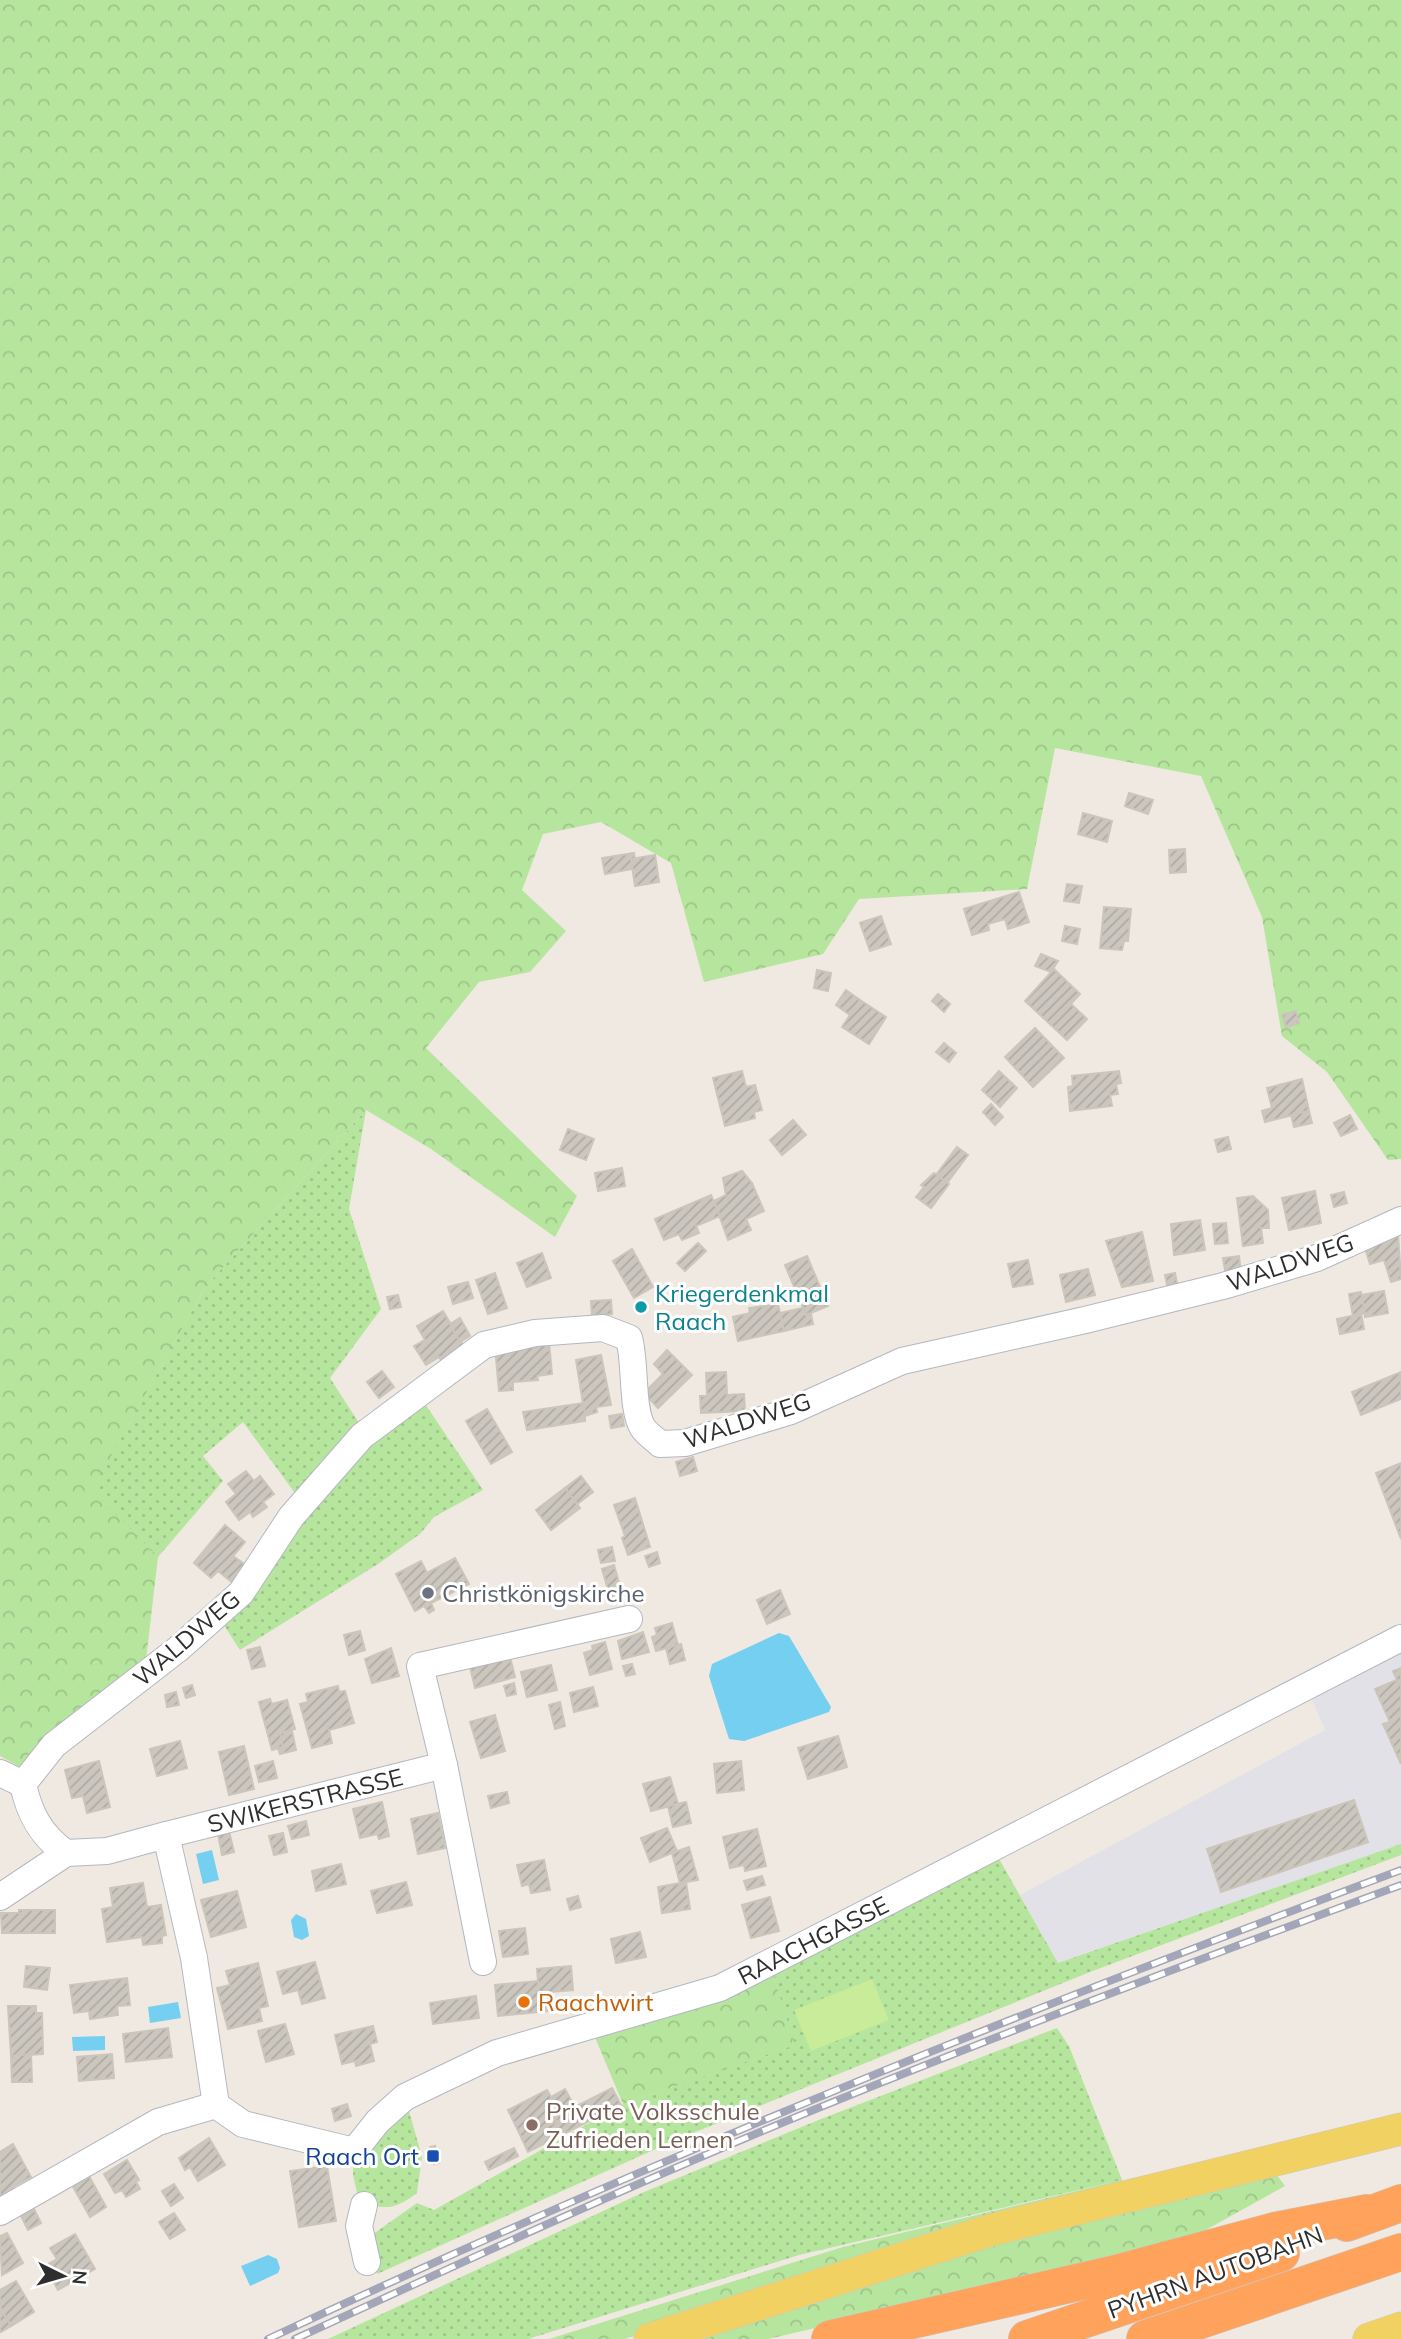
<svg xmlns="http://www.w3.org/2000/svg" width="1401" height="2339" viewBox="0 0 1401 2339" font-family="Mulish,sans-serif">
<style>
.industrial{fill:#e3e1e8}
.grass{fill:url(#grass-dots)}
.forest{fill:url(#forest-crowns)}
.pitch{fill:#c9ec9a}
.water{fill:#75cff0}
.building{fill:url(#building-hatch);stroke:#cbc5ba;stroke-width:2}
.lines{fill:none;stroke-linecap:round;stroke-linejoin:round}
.minor-casing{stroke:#b4b7c1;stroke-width:28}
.major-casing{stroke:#c9c9c9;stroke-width:33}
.highway-casing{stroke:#c9c9c9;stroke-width:38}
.minor{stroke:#fff;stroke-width:26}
.major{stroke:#f2d163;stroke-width:32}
.highway{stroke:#ffa35c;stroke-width:37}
.rail-casing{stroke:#a3a6b8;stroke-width:8}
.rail{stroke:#fff;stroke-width:5;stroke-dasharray:16;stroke-linecap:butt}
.culture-dot{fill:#0f9aa8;stroke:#fff;stroke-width:2.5}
.worship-dot{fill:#6b7280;stroke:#fff;stroke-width:2.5}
.food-dot{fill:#e8710a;stroke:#fff;stroke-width:2.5}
.education-dot{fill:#8d6e63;stroke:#fff;stroke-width:2.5}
.transit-dot{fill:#1a4fb4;stroke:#fff;stroke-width:2.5}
.labels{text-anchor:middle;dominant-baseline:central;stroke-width:6;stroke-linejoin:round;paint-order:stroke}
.street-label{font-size:24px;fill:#2e2e2e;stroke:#fff}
.culture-label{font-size:24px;fill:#0d838f;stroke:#fff;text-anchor:start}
.worship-label{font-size:24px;fill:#5b616d;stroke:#fff;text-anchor:start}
.food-label{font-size:24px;fill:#c56008;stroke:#fff;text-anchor:start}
.education-label{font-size:24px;fill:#785e54;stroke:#fff;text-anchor:start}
.transit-label{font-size:24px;fill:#164399;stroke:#fff;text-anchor:end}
</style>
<defs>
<pattern id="grass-dots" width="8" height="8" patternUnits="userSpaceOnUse" patternTransform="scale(1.75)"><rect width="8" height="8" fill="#b6e59e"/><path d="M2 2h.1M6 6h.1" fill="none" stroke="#9dc588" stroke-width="1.8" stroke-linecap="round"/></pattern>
<pattern id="forest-crowns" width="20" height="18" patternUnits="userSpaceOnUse" patternTransform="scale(1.75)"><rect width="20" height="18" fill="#b6e59e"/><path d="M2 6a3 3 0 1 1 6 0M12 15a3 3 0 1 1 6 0" fill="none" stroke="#9dc588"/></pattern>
<pattern id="building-hatch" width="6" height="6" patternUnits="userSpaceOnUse" patternTransform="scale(1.75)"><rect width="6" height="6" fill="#cbc7bf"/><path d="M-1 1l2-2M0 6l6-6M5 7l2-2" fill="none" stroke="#afaba4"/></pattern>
</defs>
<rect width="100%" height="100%" fill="#efe9e1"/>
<path class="industrial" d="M1401 1624V1844L1058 1963 1020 1895 1325 1730 1303 1679Z"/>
<g class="grass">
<path d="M366 1110 349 1209 381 1309 330 1378 368 1437 421 1398 483 1490 434 1517 420 1534 378 1564 240 1650 214 1610 297 1496 243 1422 203 1456 223 1481 158 1557 91 1491 206 1286Z"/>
<path d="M1401 1844V1855L1090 1972 678 2139 377 2274 369 2237 417 2203 434 2210 623 2104 794 2045 773 1974 998 1857 1058 1963Z"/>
<path d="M1057 2028 1069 2046 1122 2180 799 2255 528 2339H328L644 2192 821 2119Z"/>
<path d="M405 2097 422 2157 417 2193C395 2210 381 2212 358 2197L353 2175 354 2151Z"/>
</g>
<g class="forest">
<path d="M0 0H1401V1159L1388 1160 1327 1072 1282 1036 1262 917 1201 776 1055 748 1027 889 859 899 823 954 704 982 671 863 601 822 543 834 522 890 566 931 530 972 479 982 426 1048 577 1196 555 1237 431 1149 366 1110 206 1286 92 1490 158 1557 146 1660 24 1769 0 1756Z"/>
<path d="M773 1974 795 2045 623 2104 594 2035Z"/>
<path d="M1273 2170 1285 2186 1184 2242 768 2339H703L702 2332 948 2254Z"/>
<path d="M1122 2180 1123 2189 646 2333 624 2339H549L843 2247Z"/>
</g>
<path class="pitch" d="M872 1979 889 2020 811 2051 794 2010Z"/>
<g class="water">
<path d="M779 1633 789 1636 831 1707 829 1712 744 1741 729 1739 709 1676 712 1664Z"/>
<path d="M212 1850 219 1880 203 1884 196 1854Z"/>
<path d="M296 1914 306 1919 309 1936 302 1940 294 1937 291 1920Z"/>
<path d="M178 2002 181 2018 150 2023 148 2007Z"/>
<path d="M105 2036V2050L73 2051 72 2037Z"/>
<path d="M268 2255 277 2259 280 2268 278 2273 250 2286 241 2266Z"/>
</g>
<g class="building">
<path d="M1129 793 1153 800 1148 814 1125 806Z"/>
<path d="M1083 813 1112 821 1107 842 1078 834Z"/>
<path d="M1185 849 1186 872 1170 873 1169 850Z"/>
<path d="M634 853 635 859H631L632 869 605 874 602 858Z"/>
<path d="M655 855 659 882 635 886 631 859Z"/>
<path d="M1067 884 1082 886 1079 903 1064 901Z"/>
<path d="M1019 892 1029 922 1008 929 1005 919 988 924 989 930 972 935 964 909Z"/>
<path d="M1104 907 1131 909 1128 941H1124L1122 950 1100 948Z"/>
<path d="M881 916 891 944 870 951 860 923Z"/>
<path d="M1065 926 1080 929 1077 944 1062 941Z"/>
<path d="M1041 954 1058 961 1051 972 1035 966Z"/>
<path d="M1054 969 1080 994 1051 1025 1025 1001Z"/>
<path d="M817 970 831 973 828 991 814 988Z"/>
<path d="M846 990 860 1000 850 1015 836 1005Z"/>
<path d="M938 994 950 1004 944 1012 932 1001Z"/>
<path d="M860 1000 886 1017 869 1044 842 1027Z"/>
<path d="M1071 1004 1087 1019 1067 1040 1051 1025Z"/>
<path d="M1296 1011 1299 1023 1286 1027 1282 1015Z"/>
<path d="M1035 1028 1064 1058 1033 1087 1005 1057Z"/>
<path d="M944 1043 956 1053 949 1062 936 1052Z"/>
<path d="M742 1071 746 1087 755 1085 762 1110 754 1112 755 1118 725 1126 713 1078Z"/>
<path d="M999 1071 1017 1088 1000 1107 982 1090Z"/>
<path d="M1119 1071 1121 1083 1116 1084 1118 1094 1110 1095 1112 1106 1070 1111 1068 1087 1073 1086 1072 1076Z"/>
<path d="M1302 1079 1309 1111 1265 1122 1262 1111 1272 1108 1267 1088Z"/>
<path d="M991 1104 1003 1117 995 1125 983 1112Z"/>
<path d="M1309 1111 1312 1123 1294 1127 1291 1115Z"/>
<path d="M1350 1115 1357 1129 1341 1136 1334 1123Z"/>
<path d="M793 1120 806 1135 782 1155 770 1140Z"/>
<path d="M568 1129 594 1139 586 1160 560 1150Z"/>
<path d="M1228 1137 1231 1149 1218 1152 1215 1140Z"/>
<path d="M957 1147 968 1155 947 1183 936 1175Z"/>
<path d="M622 1168 625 1186 598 1191 595 1173Z"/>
<path d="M742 1171 752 1183 764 1211 746 1219 751 1230 728 1240 714 1201 726 1195 723 1178Z"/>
<path d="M934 1173 949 1184 931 1208 916 1197 924 1187 921 1185Z"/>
<path d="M1315 1191 1321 1223 1289 1230 1282 1198Z"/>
<path d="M1344 1192 1347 1203 1334 1207 1331 1195Z"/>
<path d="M711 1195 720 1216 696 1226 699 1233 682 1240 679 1234 664 1240 655 1219Z"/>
<path d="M1253 1196 1268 1210 1269 1228H1261L1263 1243 1243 1246 1237 1198Z"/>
<path d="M1200 1220 1205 1250 1174 1255 1171 1224Z"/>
<path d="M1226 1223 1228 1243 1215 1244 1213 1224Z"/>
<path d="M1142 1232 1153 1281 1122 1287 1106 1241Z"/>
<path d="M1398 1234 1401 1279 1391 1282 1384 1260 1370 1264 1364 1245Z"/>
<path d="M698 1243 706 1251 685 1271 677 1263Z"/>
<path d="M632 1249 653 1287 634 1298 613 1261Z"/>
<path d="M542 1253 551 1278 527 1287 517 1263Z"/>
<path d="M807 1256 828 1306 806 1315 785 1265Z"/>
<path d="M1239 1256 1241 1273 1226 1276 1223 1258Z"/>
<path d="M1028 1260 1033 1284 1013 1287 1008 1264Z"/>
<path d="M1088 1269 1095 1295 1066 1302 1060 1275Z"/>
<path d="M495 1273 507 1308 488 1314 476 1280Z"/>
<path d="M1175 1273 1177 1283 1167 1285 1165 1275Z"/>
<path d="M468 1282 473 1298 453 1304 448 1287Z"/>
<path d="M1384 1291 1388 1313 1365 1317 1361 1295Z"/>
<path d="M1361 1292 1365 1313 1353 1316 1349 1294Z"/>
<path d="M398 1295 401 1307 390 1309 387 1297Z"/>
<path d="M611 1300 612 1314 592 1316 591 1301Z"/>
<path d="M778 1304 784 1331 738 1341 733 1317 750 1313 749 1308Z"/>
<path d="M803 1308 806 1315 811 1314 813 1324 784 1331 780 1313Z"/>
<path d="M443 1311 463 1345 449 1353 452 1357 442 1362 439 1357 426 1365 414 1346 425 1340 417 1326Z"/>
<path d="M1361 1314 1364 1329 1340 1334 1337 1319Z"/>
<path d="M460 1318 470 1336 460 1342 450 1324Z"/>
<path d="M549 1342 552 1374 537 1376 538 1380 513 1382V1390L499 1391 495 1347Z"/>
<path d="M667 1350 692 1375 658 1408 644 1393 663 1374 654 1364Z"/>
<path d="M601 1355 611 1405 596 1407 597 1412 585 1416 576 1360Z"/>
<path d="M382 1371 394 1387 379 1398 367 1382Z"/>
<path d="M726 1372 727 1395 744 1394 745 1411 701 1413 700 1396H707L706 1373Z"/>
<path d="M1401 1372V1399L1361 1415 1352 1392Z"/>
<path d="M584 1403 585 1421 527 1430 523 1412Z"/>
<path d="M487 1409 512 1452 491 1464 466 1421Z"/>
<path d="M622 1414 624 1426 611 1428 609 1416Z"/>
<path d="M693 1457 697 1471 680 1476 676 1462Z"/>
<path d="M1401 1463V1539L1376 1473Z"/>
<path d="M246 1471 254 1481 260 1476 274 1494 263 1502 267 1507 253 1517 250 1512 239 1520 226 1502 236 1494 228 1484Z"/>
<path d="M581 1476 593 1492 577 1504 565 1488Z"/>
<path d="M565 1488 580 1508 551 1530 536 1510Z"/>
<path d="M635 1498 650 1547 628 1555 622 1538 625 1536 614 1505Z"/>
<path d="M225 1525 245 1542 233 1556 247 1566 233 1583 218 1571 211 1578 194 1563Z"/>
<path d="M612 1547 615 1561 601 1563 598 1550Z"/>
<path d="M657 1552 660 1563 649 1567 645 1556Z"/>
<path d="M455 1558 469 1584 431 1603 434 1610 429 1613 424 1606 415 1611 396 1574 421 1561 427 1573Z"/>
<path d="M614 1565 623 1596 611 1600 602 1569Z"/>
<path d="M780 1590 790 1614 767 1624 757 1600Z"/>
<path d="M672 1623 678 1645 656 1651 652 1637 657 1635 655 1628Z"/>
<path d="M360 1631 365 1650 349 1655 344 1635Z"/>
<path d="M643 1632 649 1652 622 1659 618 1641Z"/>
<path d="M605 1642 612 1669 590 1675 584 1653 593 1650 592 1646Z"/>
<path d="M681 1644 685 1660 670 1664 666 1648Z"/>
<path d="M260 1647 265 1666 252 1669 247 1650Z"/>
<path d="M391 1648 399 1676 372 1683 365 1659Z"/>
<path d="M510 1657 515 1677 475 1688 470 1667Z"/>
<path d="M632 1664 635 1674 626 1676 623 1666Z"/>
<path d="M551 1665 557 1690 527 1697 521 1672Z"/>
<path d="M1401 1668V1764L1383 1724 1390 1722 1375 1689 1397 1680 1393 1671Z"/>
<path d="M514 1683 516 1694 507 1696 504 1686Z"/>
<path d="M192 1685 195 1695 186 1698 183 1688Z"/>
<path d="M338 1686 339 1692 345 1691 354 1723 329 1730 332 1743 312 1748 300 1704 308 1702 306 1694Z"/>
<path d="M593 1687 598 1706 574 1712 570 1693Z"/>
<path d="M176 1692 179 1705 167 1707 165 1695Z"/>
<path d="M270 1699 272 1704 287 1700 295 1729 280 1733 283 1747 272 1750 259 1702Z"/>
<path d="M560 1702 565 1726 555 1729 549 1705Z"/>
<path d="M495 1715 505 1751 481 1758 470 1722Z"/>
<path d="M292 1731 296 1750 280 1754 278 1748 283 1747 280 1733Z"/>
<path d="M838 1736 847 1767 808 1779 798 1748Z"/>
<path d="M180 1741 187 1768 157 1776 150 1749Z"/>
<path d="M244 1746 254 1789 229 1795 219 1752Z"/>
<path d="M99 1761 110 1807 87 1813 83 1796 72 1798 65 1770Z"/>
<path d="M273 1761 277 1778 259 1782 255 1766Z"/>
<path d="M741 1761 744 1790 717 1793 714 1764Z"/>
<path d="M670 1777 678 1804 651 1811 643 1784Z"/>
<path d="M507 1792 509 1803 491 1808 488 1796Z"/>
<path d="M1354 1800 1368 1842 1221 1892 1207 1849Z"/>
<path d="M382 1802 389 1836 379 1839 377 1834 360 1838 353 1809Z"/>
<path d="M686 1802 691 1823 673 1827 668 1806Z"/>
<path d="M438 1813 445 1848 418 1854 411 1819Z"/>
<path d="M306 1821 309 1835 292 1839 288 1826Z"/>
<path d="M667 1828 677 1851 650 1862 641 1838Z"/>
<path d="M757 1829 766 1866 745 1871 744 1865 730 1868 723 1837Z"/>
<path d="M229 1831 234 1852 222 1855 218 1834Z"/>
<path d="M283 1833 287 1852 274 1855 269 1836Z"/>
<path d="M689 1847 698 1880 680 1883 672 1853Z"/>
<path d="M544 1860 550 1890 531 1893 529 1884 522 1886 517 1865Z"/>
<path d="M341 1864 346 1884 316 1891 312 1871Z"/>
<path d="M762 1876 765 1885 747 1890 744 1881Z"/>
<path d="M406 1882 412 1905 377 1913 371 1891Z"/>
<path d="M686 1882 690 1909 662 1913 658 1887Z"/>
<path d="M143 1883 147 1907 161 1905 166 1935 162 1936V1943L143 1945 142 1937 107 1942 102 1909 113 1907 110 1888Z"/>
<path d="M237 1891 246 1927 211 1937 201 1900Z"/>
<path d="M578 1896 581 1907 570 1910 567 1899Z"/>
<path d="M770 1897 779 1931 751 1938 742 1905Z"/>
<path d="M19 1910H55V1933H2L1 1913H19Z"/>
<path d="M525 1928 528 1954 503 1957 499 1931Z"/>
<path d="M640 1932 646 1957 616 1963 611 1939Z"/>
<path d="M315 1962 325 1998 302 2004 298 1990 283 1994 277 1972Z"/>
<path d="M258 1963 268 2006 259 2008 262 2021 228 2029 217 1988 230 1985 226 1971Z"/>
<path d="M26 1966 50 1968 47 1990 24 1987Z"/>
<path d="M571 1966 573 1990 539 1993 537 1969Z"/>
<path d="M127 1978 130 2005 117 2006 118 2015 90 2019 89 2011 74 2013 70 1985Z"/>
<path d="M538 1981 539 1993 547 1992 548 2011 498 2016 495 1985Z"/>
<path d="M476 1996 479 2018 433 2024 430 2003Z"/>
<path d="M8 2006H36V2013H42L43 2054 11 2056Z"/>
<path d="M285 2024 294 2054 266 2062 258 2031Z"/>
<path d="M373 2026 377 2042 370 2044 374 2061 356 2066 355 2061 342 2064 335 2035Z"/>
<path d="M168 2028 172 2057 126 2062 123 2034Z"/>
<path d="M31 2054 32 2082H12L11 2056Z"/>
<path d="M112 2054 114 2078 79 2081 77 2057Z"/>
<path d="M612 2088 621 2105 528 2152 522 2139 577 2111 575 2107Z"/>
<path d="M565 2089 577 2111 522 2139 508 2110 547 2090 551 2097Z"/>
<path d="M347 2104 351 2116 335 2121 332 2109Z"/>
<path d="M209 2138 225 2165 198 2181 190 2167 185 2170 179 2158Z"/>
<path d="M13 2144 31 2177 13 2187 18 2196 0 2204V2152Z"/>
<path d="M435 2146 439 2163 434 2164 430 2147Z"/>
<path d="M514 2148 518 2156 489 2170 485 2162Z"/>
<path d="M127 2160 139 2180 136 2182 140 2189 126 2197 122 2190 115 2193 104 2174Z"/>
<path d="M327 2166 336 2221 299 2227 290 2171Z"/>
<path d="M89 2176 106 2207 90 2217 72 2185Z"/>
<path d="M174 2184 183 2198 171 2206 162 2191Z"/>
<path d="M34 2209 41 2223 28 2230 21 2216Z"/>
<path d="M174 2213 185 2230 170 2239 159 2222Z"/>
<path d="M7 2233 23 2263 2 2275 0 2236Z"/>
<path d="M75 2234 95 2269 58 2290 45 2266 57 2259 50 2248Z"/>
<path d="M16 2281 34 2312 11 2326 0 2307V2290Z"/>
<path d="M0 2307 11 2326 1 2332 0 2330Z"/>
</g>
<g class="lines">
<g class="minor-casing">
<g id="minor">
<path d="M0 1773 23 1784"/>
<path d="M23 1784 54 1745 178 1649 241 1593 291 1517 362 1436 484 1345 535 1333 603 1328 629 1338C636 1362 631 1410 643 1428 647 1434 655 1439 660 1444L685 1443 791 1411 902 1361 1085 1320 1223 1286 1317 1258 1401 1220"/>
<path d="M23 1784C29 1813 41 1836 66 1853"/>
<path d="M166 1835 444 1765"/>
<path d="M0 1897 66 1853 107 1851 166 1835 194 1958 216 2105 243 2124 354 2151 378 2121 405 2097 497 2053 720 1988 1401 1638"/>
<path d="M483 1962 444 1765 420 1666 629 1619"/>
<path d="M364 2205 359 2226 367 2262"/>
<path d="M0 2212 158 2122 216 2105"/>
</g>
</g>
<g class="major-casing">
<g id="major">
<path d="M650 2339 991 2230 1401 2129"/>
<path d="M1369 2339 1401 2328"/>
</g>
</g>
<g class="highway-casing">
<g id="highway">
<path d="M1347 2223 1401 2203"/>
<path d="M830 2339 1114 2274 1274 2231 1367 2213"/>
<path d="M1027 2339 1281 2253"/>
<path d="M1145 2339 1401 2252"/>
</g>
</g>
<use href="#minor" class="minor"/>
<use href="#major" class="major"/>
<use href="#highway" class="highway"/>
<g class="rail-casing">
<g id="rail">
<path d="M268 2339C639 2165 1017 2013 1401 1870"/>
<path d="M295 2339C471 2258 648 2177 828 2104 1018 2027 1209 1956 1401 1885"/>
</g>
</g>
<use href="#rail" class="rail"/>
</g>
<circle class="culture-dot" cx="641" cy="1307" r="7"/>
<circle class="worship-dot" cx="428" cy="1593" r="7"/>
<circle class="food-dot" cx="524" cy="2002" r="7"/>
<circle class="education-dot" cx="532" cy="2125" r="7"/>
<rect class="transit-dot" x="426" y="2149" width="14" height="14" rx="3.5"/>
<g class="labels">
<g class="street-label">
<text transform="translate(1290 1262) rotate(-19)">WALDWEG</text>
<text transform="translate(747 1420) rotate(-18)">WALDWEG</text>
<text transform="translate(186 1638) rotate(-41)">WALDWEG</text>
<text transform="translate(305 1800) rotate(-14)">SWIKERSTRASSE</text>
<text transform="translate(813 1940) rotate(-27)">RAACHGASSE</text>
<text transform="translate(1215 2272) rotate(-20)">PYHRN AUTOBAHN</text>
</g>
<g class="culture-label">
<text x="655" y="1293">Kriegerdenkmal<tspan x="655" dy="28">Raach</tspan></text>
</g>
<g class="worship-label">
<text x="442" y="1593">Christkönigskirche</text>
</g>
<g class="food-label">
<text x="538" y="2002">Raachwirt</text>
</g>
<g class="education-label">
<text x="546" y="2111">Private Volksschule<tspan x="546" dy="28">Zufrieden Lernen</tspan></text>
</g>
<g class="transit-label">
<text x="419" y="2156">Raach Ort</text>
</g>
</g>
<g transform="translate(63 2276) rotate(95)" stroke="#ffffff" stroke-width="5" paint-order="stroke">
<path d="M0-5L12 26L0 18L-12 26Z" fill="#2e2e2e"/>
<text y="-10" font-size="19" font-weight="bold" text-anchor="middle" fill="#2e2e2e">N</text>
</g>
</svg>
